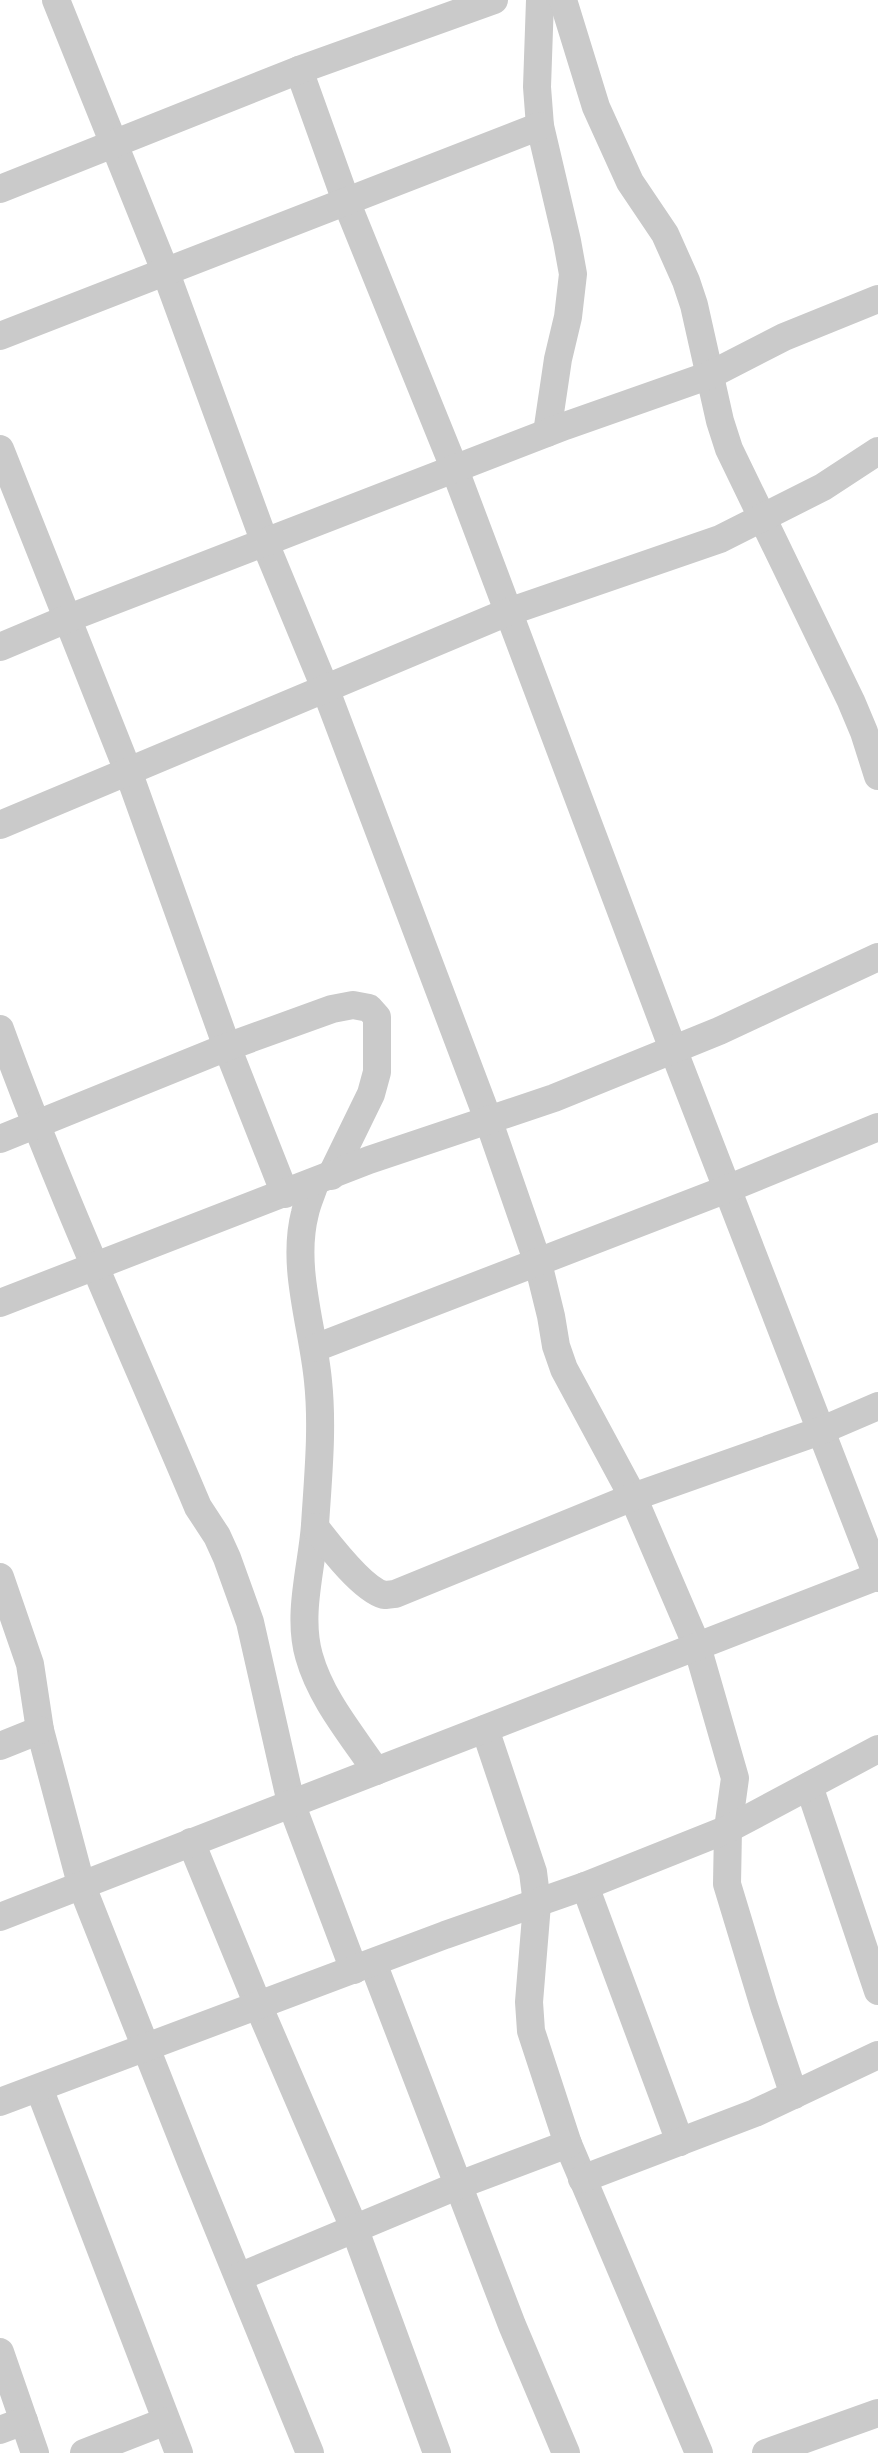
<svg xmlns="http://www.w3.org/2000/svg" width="878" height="2453" viewBox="0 0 878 2453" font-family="Jost,sans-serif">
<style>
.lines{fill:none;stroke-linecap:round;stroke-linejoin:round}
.minor{stroke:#cacaca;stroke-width:28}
</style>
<rect width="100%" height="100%" fill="#fff"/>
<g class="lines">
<g class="minor">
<path d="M56 0 166 273 265 543 325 688 488 1119 538 1263 551 1316 556 1346 564 1369 633 1497 697 1646 735 1778 728 1829 727 1884 764 2006 794 2095"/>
<path d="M540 0 537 87 540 126 567 241 573 274 568 317 558 359 547 433"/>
<path d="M563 0 596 107 630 182 665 234 686 281 694 305 720 421 729 449 851 701 864 732 878 776"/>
<path d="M299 70 346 201 455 470 673 1049 878 1578"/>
<path d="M0 189 299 70 494 0"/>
<path d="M0 336 540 126"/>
<path d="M0 449 128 771 227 1047 285 1194"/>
<path d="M0 647 69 618 565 426 710 375 784 337 878 299"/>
<path d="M0 825 508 612 720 539 823 487 878 451"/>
<path d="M0 1029C59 1191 131 1348 198 1507L217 1536 227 1558 250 1622 291 1803 354 1970"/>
<path d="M0 1139 227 1047 332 1009 353 1005 369 1008 377 1017V1072L371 1094 331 1176"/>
<path d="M315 1183C312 1193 307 1203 305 1213 291 1267 313 1327 318 1381 323 1428 318 1477 315 1525 312 1567 297 1614 309 1656 321 1699 352 1735 376 1771"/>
<path d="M0 1303 369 1160 554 1098 719 1031 878 957"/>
<path d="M315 1348 727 1189 878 1127"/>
<path d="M315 1527C329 1545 362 1589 384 1595 387 1595 391 1594 395 1594L633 1497 820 1431 878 1406"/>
<path d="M0 1577 30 1664 40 1730 81 1884 194 2169 310 2453"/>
<path d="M485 1729 533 1872 537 1904 529 2002 531 2031 568 2144 699 2453"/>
<path d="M0 1746 40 1730"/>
<path d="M809 1786 878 1991"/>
<path d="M191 1842 258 2005 355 2230 437 2453"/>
<path d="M585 1886 680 2142"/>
<path d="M0 1917 878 1576"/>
<path d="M373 1963 512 2325 566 2453"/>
<path d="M39 2088 179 2453"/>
<path d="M0 2102 445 1935 585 1886 728 1829 878 1749"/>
<path d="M582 2179 755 2113 878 2055"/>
<path d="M239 2277 459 2185 568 2144"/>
<path d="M0 2352 35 2453"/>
<path d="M0 2430 24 2421"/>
<path d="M84 2453 166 2421"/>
<path d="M766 2453 878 2413"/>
</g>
</g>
</svg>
